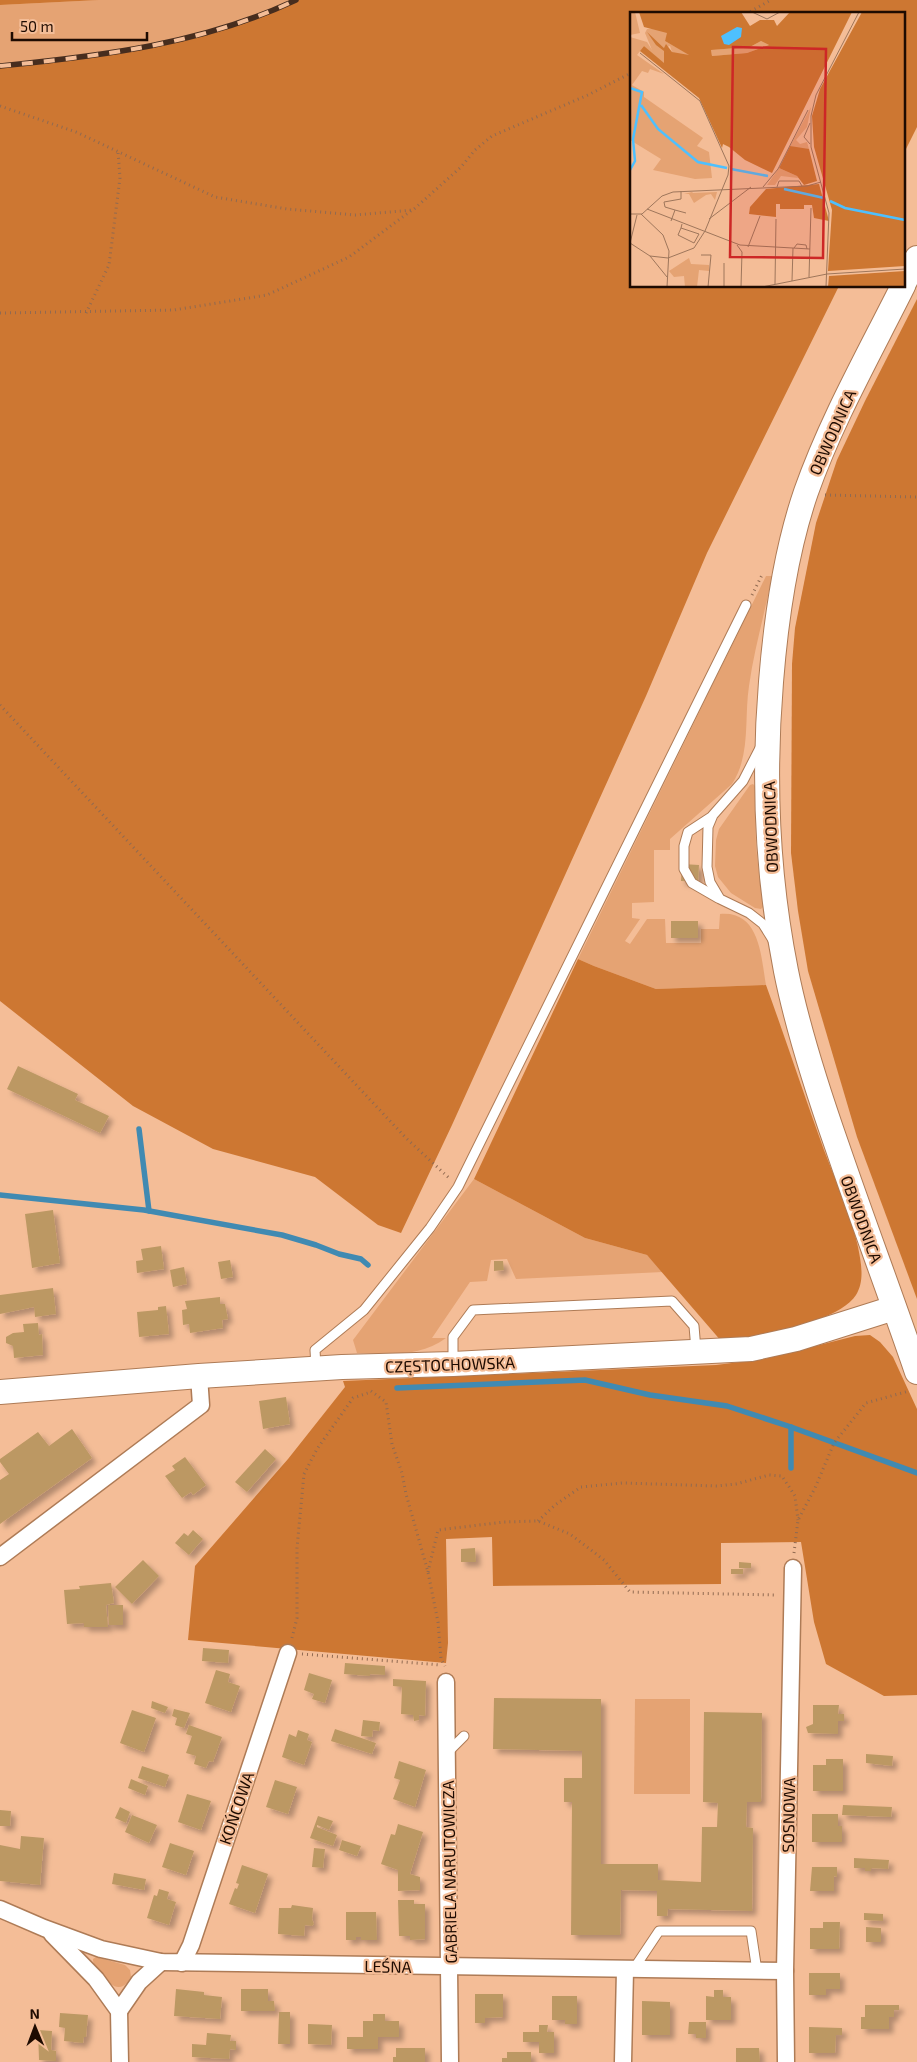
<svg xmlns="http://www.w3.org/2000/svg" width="917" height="2062" viewBox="0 0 917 2062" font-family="'Exo 2',sans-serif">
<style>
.green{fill:#e5a373}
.forest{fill:#cd7732}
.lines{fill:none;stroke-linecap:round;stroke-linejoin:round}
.stream{stroke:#408ab2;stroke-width:5.5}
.building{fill:#bc9864;filter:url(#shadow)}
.lane-casing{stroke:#ae7b56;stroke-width:11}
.street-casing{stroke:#ae7b56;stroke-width:19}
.secondary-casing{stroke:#ae7b56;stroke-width:26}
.path{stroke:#906a51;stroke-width:3;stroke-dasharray:1 4;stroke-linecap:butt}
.lane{stroke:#fff;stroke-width:9}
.street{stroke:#fff;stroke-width:16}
.secondary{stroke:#fff;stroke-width:24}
.rail-casing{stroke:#472d1e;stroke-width:5.5}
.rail{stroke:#f4bd97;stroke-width:4;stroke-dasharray:11;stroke-linecap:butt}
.labels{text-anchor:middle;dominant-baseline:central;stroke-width:4.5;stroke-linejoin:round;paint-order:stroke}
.street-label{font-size:16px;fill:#1e0b01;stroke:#f4bd97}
.inset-river{fill:none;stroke:#4ec0fe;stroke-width:2.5}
.inset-road{fill:none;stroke:#9e765b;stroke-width:1}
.view{fill:#cd2726;fill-opacity:0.15;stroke:#cd2726;stroke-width:2.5}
.inset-edge{fill:none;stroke:#1e0b01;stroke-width:2.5}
</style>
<defs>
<filter id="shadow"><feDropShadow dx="4.5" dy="4.5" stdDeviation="2.5" flood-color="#0004"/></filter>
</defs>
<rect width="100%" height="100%" fill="#f4bd97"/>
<g class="green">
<path d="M99 0H296C203 44 101 56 0 66V5Z"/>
<path d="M766 576H772C765 613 754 649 749 686 744 719 751 755 732 784L670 839V850H654V902L632 903V918L640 919 625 941 630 944 647 919H665L666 943H701V929H719L720 914C760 910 761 957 766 985L656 989 594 966 578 959Z"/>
<path d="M753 784 755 786 756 847 763 907 761 909 755 908 731 893 718 877 715 866 716 840 719 829 750 785Z"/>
<path d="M474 1179 585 1238 647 1255 663 1272 516 1279 507 1259 491 1260 487 1281 470 1282 432 1338H446C419 1358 389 1353 357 1353L353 1340Z"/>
<path d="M635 1699H690V1794H634Z"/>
<path d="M96 1957 125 1965 130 1970 131 1977C128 1981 125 1987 119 1987 110 1988 92 1967 93 1959Z"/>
</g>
<g class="forest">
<path d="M0 0H99L0 5Z"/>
<path d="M296 0H917V127L903 155V14H631V286H839L707 553 646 696 452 1125 401 1233 378 1225 315 1177 213 1149 133 1106 0 1001V66C101 56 203 44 296 0Z"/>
<path d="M917 299V1299L857 1137 808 971 798 911 791 853 792 664 795 628 816 523 837 460 865 401Z"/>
<path d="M578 959 594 966 656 989 766 985C786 1040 804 1095 824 1150 836 1182 851 1213 858 1247 861 1262 865 1281 856 1295 837 1324 754 1337 722 1342L647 1255 585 1238 474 1179Z"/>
<path d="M870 1335 880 1342 893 1357 917 1409V1695L884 1696 826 1664 814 1622 801 1542 721 1543V1584L493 1586 492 1537 446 1539 448 1643 446 1663 188 1640 195 1566 288 1459 345 1387 343 1381 716 1365 764 1359 855 1336Z"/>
</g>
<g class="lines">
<g class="stream">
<path d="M139 1129 149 1211"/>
<path d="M0 1195 144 1210 282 1235 316 1245 339 1254 361 1259 368 1265"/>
<path d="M397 1388 585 1380 650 1395 727 1406 791 1427 917 1473"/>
<path d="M791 1468V1427"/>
</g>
</g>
<g class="building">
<path d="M682 864 699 865 698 882 681 881Z"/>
<rect x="671" y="921" width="27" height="17"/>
<path d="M18 1066 78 1094 75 1100 109 1116 100 1133 7 1089Z"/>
<path d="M53 1210 60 1263 32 1268 25 1214Z"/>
<path d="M161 1246 164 1269 137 1273 136 1261 143 1260 141 1249Z"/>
<path d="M230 1260 233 1277 221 1279 218 1262Z"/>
<path d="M494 1261H503L504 1270 494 1271Z"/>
<path d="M184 1267 187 1284 173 1287 170 1270Z"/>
<path d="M53 1288 56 1314 35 1317 34 1307 0 1314V1295Z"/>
<path d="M220 1297V1304H225L228 1319 222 1320 223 1328 190 1333 189 1324 183 1325 182 1310 187 1309 185 1301Z"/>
<path d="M166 1306 169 1334 139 1337 137 1312 158 1310V1307Z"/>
<path d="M38 1323 39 1335 42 1334 43 1355 14 1358 13 1346 6 1343V1337L13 1333 24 1332 23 1324Z"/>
<path d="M286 1397 290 1424 263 1429 259 1401Z"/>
<path d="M72 1429 92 1458 0 1524V1480L9 1474 0 1462V1459L38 1432 49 1446Z"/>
<path d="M265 1449 276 1459 247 1492 235 1482Z"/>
<path d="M185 1457 206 1485 193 1495 191 1492 182 1498 165 1476 175 1470 172 1466Z"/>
<path d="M193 1530 203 1539 189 1555 175 1543 184 1533 188 1536Z"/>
<path d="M475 1548 476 1562H461V1549Z"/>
<path d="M143 1560 159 1576 132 1604 115 1587Z"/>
<path d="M739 1562 751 1563V1568H739Z"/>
<rect x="731" y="1569" width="12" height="5"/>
<path d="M111 1583 114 1603 106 1605 108 1627H84V1623L67 1624 64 1590 80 1589 79 1586Z"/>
<path d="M108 1605H123V1625H109Z"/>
<path d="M203 1648 229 1650 228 1663 202 1661Z"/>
<path d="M345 1663 385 1666V1675L370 1674V1676L344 1674Z"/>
<path d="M216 1670 230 1674 228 1682 240 1686 231 1712 205 1703Z"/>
<path d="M309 1673 332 1680 325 1703 312 1699 314 1694 304 1690Z"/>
<path d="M393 1679 426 1681 425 1716 419 1715V1720L414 1721 413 1715 401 1714 402 1687 393 1686Z"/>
<path d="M494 1698 601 1699V1864H658V1880L701 1882 702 1827H717L718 1803 703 1802 704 1712 762 1713 761 1802H747L746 1827 753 1828 752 1911 668 1909 667 1916H657V1891L621 1890 620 1935H571L572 1802H564V1778H582V1751L493 1749Z"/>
<path d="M152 1701 168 1707 165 1713 151 1708Z"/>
<path d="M813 1705H839L838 1714H844V1721H838V1734L808 1733 806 1727 813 1724Z"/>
<path d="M174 1709 190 1713 184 1728 175 1725 177 1718 172 1716Z"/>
<path d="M132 1710 156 1718 144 1752 120 1743Z"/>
<path d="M363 1720 380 1722 379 1731 373 1730 372 1737 361 1736Z"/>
<path d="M189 1725 222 1737 213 1762 209 1761 206 1768 194 1764 196 1756 186 1753 192 1736 186 1734Z"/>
<path d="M335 1729 376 1743 372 1754 331 1741Z"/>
<path d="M298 1730 309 1734 307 1740 312 1742 304 1765 282 1757 289 1734 296 1737Z"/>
<path d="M866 1754 893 1756 892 1766 866 1763Z"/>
<path d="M826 1759H843V1791H813V1765H826Z"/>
<path d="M399 1761 426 1770 415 1807 393 1799 400 1780 394 1778Z"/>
<path d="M142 1766 169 1775 165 1787 138 1778Z"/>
<path d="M131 1779 148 1786 145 1795 128 1788Z"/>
<path d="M275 1780 297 1787 288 1814 266 1807Z"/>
<path d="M187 1794 211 1801 201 1830 178 1822Z"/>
<path d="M843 1805 892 1807 891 1817 842 1815Z"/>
<path d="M120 1807 130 1812 126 1823 115 1818Z"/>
<path d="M0 1810 11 1811 10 1826H0Z"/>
<path d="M812 1814H838V1826H842V1842H812Z"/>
<path d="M132 1815 157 1825 149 1843 125 1832Z"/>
<path d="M318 1816 333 1821 329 1830 317 1825V1827L337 1835 333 1846 310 1838Z"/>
<path d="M398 1824 423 1832 410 1874 420 1877V1890L398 1891V1870L381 1864 391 1834 395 1835Z"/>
<path d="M21 1836 44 1838 40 1885 0 1881V1845L20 1849Z"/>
<path d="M342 1840 361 1846 357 1856 339 1850Z"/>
<path d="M170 1843 194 1851 186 1875 162 1867Z"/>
<path d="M314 1848 325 1849 323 1868 312 1867Z"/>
<path d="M854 1858 889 1860 888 1869 871 1868V1871H865V1868H854Z"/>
<path d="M242 1865 268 1874 255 1913 229 1904 235 1888 237 1889 239 1884 236 1883Z"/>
<path d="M812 1867H837V1877L834 1876V1891H810Z"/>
<path d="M114 1873 146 1879 144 1890 112 1884Z"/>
<path d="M159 1889 169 1892 167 1899 176 1902 169 1925 147 1918 154 1895 157 1896Z"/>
<path d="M398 1900H414V1904H425V1939L410 1940V1936H399Z"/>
<path d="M292 1905 313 1908 312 1919 314 1924 312 1926 305 1925 304 1936 278 1934 279 1908H291Z"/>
<path d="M346 1912H376L377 1940H361V1937H356V1940H346Z"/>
<path d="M864 1913 883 1914V1921L864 1920Z"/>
<path d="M823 1922H840L839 1949H810V1928H823Z"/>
<path d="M866 1927 881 1928V1942H866Z"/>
<path d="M809 1973H840V1989H826V1995H809Z"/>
<path d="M176 1989 204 1992V1995L222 1997 220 2019 174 2016Z"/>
<path d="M241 1989H268V2001H274L275 2011H241Z"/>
<path d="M714 1990H723V1997H731V2020H706V1996L714 1997Z"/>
<path d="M475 1994H503V2017L485 2018V2023H475Z"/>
<path d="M552 1996H577V2024H565V2020H552Z"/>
<path d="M642 2001 670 2002V2035H642Z"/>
<path d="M865 2005H899V2010H894V2017H889V2029H861V2017H865Z"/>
<path d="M279 2012H290V2044H278Z"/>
<path d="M60 2013 88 2015 86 2037H84L83 2043 64 2041 65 2028 59 2027Z"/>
<path d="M373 2014H385V2021H399V2037H378V2049H347V2037H363V2021H373Z"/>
<path d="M689 2022H706V2038H696V2034H688Z"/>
<path d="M308 2024 332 2025 331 2045 308 2044Z"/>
<path d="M539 2025H548L547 2032H554V2053H539V2042H523V2032H539Z"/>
<path d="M809 2027 842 2028V2035H836L835 2053H809Z"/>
<path d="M38 2030 52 2031 51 2050 56 2051V2061L39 2060Z"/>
<path d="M207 2033 231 2035 230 2041H236V2050L230 2049 229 2059 192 2057V2044L206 2045Z"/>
<path d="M396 2048H425V2062H393V2057H396Z"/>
<path d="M736 2048H759L760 2062H736Z"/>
<path d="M507 2052H531V2062H502V2058H507Z"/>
</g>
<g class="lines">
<g class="lane-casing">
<g id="lane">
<path d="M761 746 743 781 713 815 708 827 707 867 710 882 720 899 749 913 763 924 773 940"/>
<path d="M711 817 688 832 684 846V869L692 883 718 898"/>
<path d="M453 1364V1337L473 1310 672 1301 694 1326 696 1350"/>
<path d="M316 1367 315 1350 364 1310 430 1228 458 1187 746 605"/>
<path d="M447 1753 464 1736"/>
<path d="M633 1970 659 1931H751L757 1971"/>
</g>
</g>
<g class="street-casing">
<g id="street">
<path d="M0 1557 201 1405 199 1376"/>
<path d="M446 1682 450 2062"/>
<path d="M0 1909 44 1928 101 1949 161 1962 785 1971"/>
<path d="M52 1934 96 1979 119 2011 120 2062"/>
<path d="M182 1963 191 1945 288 1653"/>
<path d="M119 2011 139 1982 161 1962"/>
<path d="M623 2062 625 1970"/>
<path d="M786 2062 785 1971 793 1568"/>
</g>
</g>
<g class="secondary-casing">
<g id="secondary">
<path d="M903 285 917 258"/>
<path d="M903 286C869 354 831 421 806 492 785 553 776 619 771 682 763 779 767 876 786 971 798 1031 817 1089 837 1146 863 1222 891 1296 917 1372"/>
<path d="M0 1392 199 1376 342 1367 453 1364 751 1349 796 1339 894 1308"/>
</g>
</g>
<g class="path">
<path d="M746 14 771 0"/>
<path d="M0 106 76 132 215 197 287 209 355 215 413 210 461 167 475 150 492 136 588 95 631 73"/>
<path d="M0 313 174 310 267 295 349 257 412 210"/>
<path d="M86 313 109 265 120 178 118 151"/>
<path d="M825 495 917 497"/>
<path d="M752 595 763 573"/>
<path d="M0 705 406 1138 449 1178"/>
<path d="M371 1391 386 1402 392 1444 402 1473 406 1494 428 1572 438 1622 441 1659 445 1666"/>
<path d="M538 1521 555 1505 581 1487 623 1483 717 1486 736 1484 769 1475 782 1476 795 1496 798 1520"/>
<path d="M794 1553 798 1520 815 1488 834 1443 866 1403 909 1391"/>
<path d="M428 1572 438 1530 504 1522 538 1521 570 1534 604 1560 630 1592 777 1595"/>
<path d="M292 1638 297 1618V1548L304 1474 317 1449 353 1398 371 1392"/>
<path d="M302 1654 441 1665"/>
</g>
<use href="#lane" class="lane"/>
<use href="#street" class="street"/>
<use href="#secondary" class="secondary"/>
<g class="rail-casing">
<path id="rail" d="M0 66C101 56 203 44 296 0"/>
</g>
<use href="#rail" class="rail"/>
</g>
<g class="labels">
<g class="street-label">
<text transform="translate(832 432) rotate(-66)">OBWODNICA</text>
<text transform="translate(770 827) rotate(-92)">OBWODNICA</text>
<text transform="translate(862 1219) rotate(70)">OBWODNICA</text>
<text transform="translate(450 1364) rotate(-2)">CZĘSTOCHOWSKA</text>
<text transform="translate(236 1808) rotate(-71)">KOŃCOWA</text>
<text transform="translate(788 1815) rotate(-89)">SOSNOWA</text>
<text transform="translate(449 1872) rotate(-91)">GABRIELA NARUTOWICZA</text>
<text transform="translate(388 1966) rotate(1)">LEŚNA</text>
</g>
</g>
<g transform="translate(630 12)">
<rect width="275" height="275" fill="#f4bd97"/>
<path d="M0 0H5L10 21 0 23ZM29 16 38 21 35 29 60 43 51 44 42 40 40 34 34 36 20 23 35 39 34 52 14 34 7 43 34 62 20 57 18 61 12 59 2 73 14 80V85L73 126 67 134 79 140 82 166 65 167 23 158 31 147 0 128V25L17 30 22 38 15 21 17 17ZM131 29 139 33 117 41 82 44 81 38 120 35ZM181 95 177 115 166 128 170 132 177 130 179 137H168L160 134ZM149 156 167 164 168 166 151 164 145 173H137ZM62 180 63 181 87 180 85 188 81 182 76 183 64 191 59 182H54ZM59 246 61 252 79 253V259L69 258 67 275H55L54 264 44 265 39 259Z" fill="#e5a373"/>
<path d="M9 0H111L120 14 130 8H144L147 14 160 0H222L142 161 115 148 99 135 93 132 92 136 69 86 10 39 14 34 34 51V39L26 33 17 20 34 36 36 32 42 40 59 43 35 29 37 21 14 15ZM131 29 139 33 117 41 82 44 81 38 120 35ZM232 0H275V254L198 259 202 198 184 135 182 104 190 77ZM160 134 179 137 187 169 174 173 167 164 149 156ZM189 172 199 209 184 206 182 193H174V197H150V192H146V205L119 202 120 195 136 177ZM275 259V275H198L199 264Z" fill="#cd7732" fill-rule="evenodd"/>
<path d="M107 15 112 16 111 25 99 33 94 32 91 24Z" fill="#4ec0fe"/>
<path class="inset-river" d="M0 76 12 80 3 127 5 149 0 158M11 93 28 117 68 150 97 156M101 157 138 164M154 177 194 186M200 189 215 196 275 208"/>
<path class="inset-road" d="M122 0 137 7 150 0M10 41 70 89 99 154 98 163 75 219 64 236 38 246 20 244M180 111 174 125 180 132M133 175 148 157 178 98M147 175 149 169H169L172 174M17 197 110 233 180 237M45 198 35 195 34 190 51 187V179M0 202H12L32 184 43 180 177 174 191 170M11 202 33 223 39 239 37 275M79 207 121 175M41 209 45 198 56 201M51 216 48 223 64 231 69 222 51 216 52 212M0 231 20 244 37 265M0 231 7 203M107 233 112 240 111 275M118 235 130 204M164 236 167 232 176 233 177 237M71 243H81L78 275M179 265 181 196M162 269 163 236M145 272 146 207M94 275V251M132 275 197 262 275 257M196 275 199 201 181 135V104L186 83 229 0"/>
<path class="view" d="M103 35 196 37 193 246 100 245Z"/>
<rect width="275" height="275" class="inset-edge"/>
</g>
<g transform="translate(35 2027) rotate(359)" stroke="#f4bd97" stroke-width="4" paint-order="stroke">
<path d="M0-4L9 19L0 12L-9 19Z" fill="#1e0b01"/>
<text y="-8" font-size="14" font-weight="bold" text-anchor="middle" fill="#1e0b01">N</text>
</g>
<path d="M12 32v8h135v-8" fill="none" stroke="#1e0b01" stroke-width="2.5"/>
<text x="20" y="32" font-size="15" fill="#1e0b01" stroke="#f4bd97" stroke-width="4" paint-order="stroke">50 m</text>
</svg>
